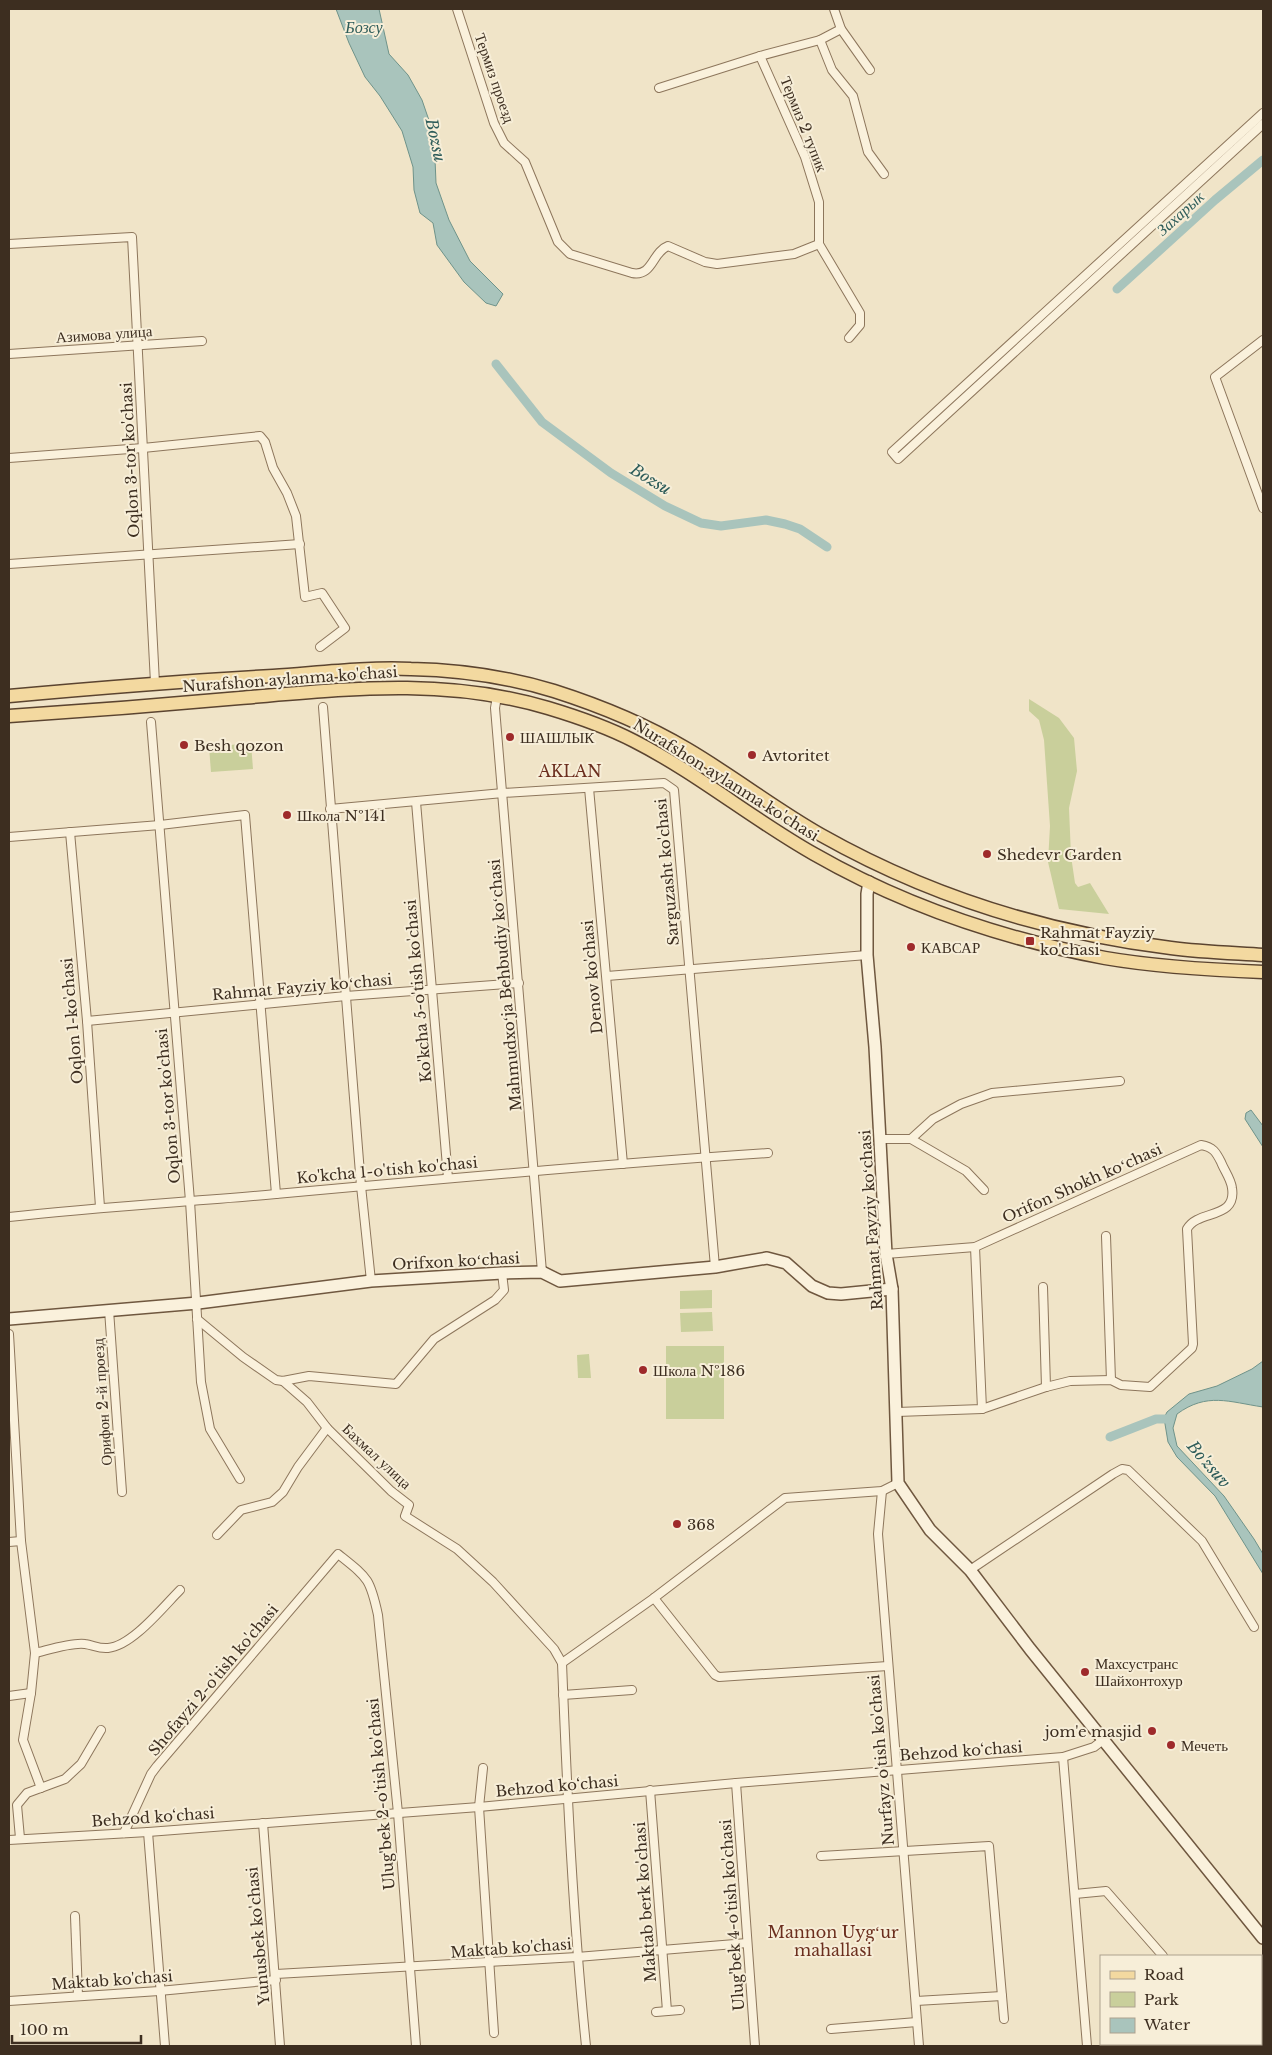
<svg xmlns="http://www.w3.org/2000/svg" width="1272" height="2055" viewBox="0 0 1272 2055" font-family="'Libre Baskerville',serif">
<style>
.green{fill:#c9cf9b}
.water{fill:#a9c4bc;stroke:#6f938a}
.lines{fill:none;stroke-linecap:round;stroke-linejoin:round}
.canal{stroke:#a9c4bc;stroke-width:9}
.street-casing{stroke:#8d765c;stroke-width:10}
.secondary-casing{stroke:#6f573f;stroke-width:14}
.primary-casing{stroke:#5b4430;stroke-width:15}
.street{stroke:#faf1dc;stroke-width:8}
.secondary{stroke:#faf1dc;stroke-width:11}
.primary{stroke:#f3d9a0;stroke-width:12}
.poi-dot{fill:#9e2a2b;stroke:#f7eed8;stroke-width:2}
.labels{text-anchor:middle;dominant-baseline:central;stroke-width:4;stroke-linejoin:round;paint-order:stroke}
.street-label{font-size:15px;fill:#3d2e20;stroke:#f7eed8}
.poi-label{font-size:15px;fill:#3d2e20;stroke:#f7eed8;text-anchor:start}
.water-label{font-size:16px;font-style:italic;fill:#2f5d5a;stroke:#f7eed8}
.neighbourhood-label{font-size:16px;fill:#6b2e1e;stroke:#f7eed8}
</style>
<rect width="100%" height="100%" fill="#f0e4c8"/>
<g class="green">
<path d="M1029 699 1059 718 1074 738 1077 771 1069 808 1071 856 1075 883 1078 887 1090 883 1109 914 1059 909 1048 862 1050 826 1044 740 1039 720 1029 711Z"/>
<path d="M251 743 253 769 211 772 209 747Z"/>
<path d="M712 1290V1308L680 1309V1291Z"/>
<path d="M712 1312 713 1331 681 1332 680 1313Z"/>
<rect x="666" y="1346" width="58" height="73"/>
<path d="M589 1354 591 1378H578L577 1355Z"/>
</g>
<g class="water">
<path d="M336 9H379L389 54 408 75 422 100 434 135 436 183 449 220 470 261 503 294 496 306 486 303 464 282 437 245 433 223 420 213 414 190 413 167 402 131 380 96 365 77 349 43Z"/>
<path d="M1251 1110 1263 1126V1147L1245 1119 1246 1113Z"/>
<path d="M1263 1361V1407C1229 1402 1207 1392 1177 1414L1173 1428 1177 1446 1224 1496 1254 1539 1263 1554V1574L1215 1496 1177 1457 1168 1442 1164 1418 1167 1412 1189 1394 1217 1386 1252 1369Z"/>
</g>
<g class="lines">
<g class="canal">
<path d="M1117 289 1215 200 1263 160"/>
<path d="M496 364 542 422 611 473 665 506 701 523 721 526 766 520 785 524 800 529 827 547"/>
<path d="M1110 1437 1156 1419H1168"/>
</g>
<g class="street-casing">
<g id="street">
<path d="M457 9 494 123 504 143 525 162 558 242 570 254 632 273C653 277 652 252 668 246L705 262 717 264 794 254 819 244"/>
<path d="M834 9 841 29 870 70"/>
<path d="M820 40 832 70 853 96 868 152 884 174"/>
<path d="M760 56 805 157 819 202V244L860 313V325L849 338"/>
<path d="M659 88 760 56 820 40 841 29"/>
<path d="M1263 113 892 452 898 459 1263 124"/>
<path d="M9 244 132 237 155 683"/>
<path d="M1263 340 1215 377 1263 508"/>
<path d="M9 354 202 341"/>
<path d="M9 458 143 448 260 436 265 442 273 468 287 493 296 516 305 597 322 593 345 628 320 647"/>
<path d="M9 564 300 544"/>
<path d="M497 696 495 708 542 1272"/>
<path d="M323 707 361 1186 371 1281"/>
<path d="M151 722 190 1201 201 1382 210 1429 240 1479"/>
<path d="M589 788 623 1164"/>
<path d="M416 802 448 1178"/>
<path d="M330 809 503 793 664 783 674 790 715 1267"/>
<path d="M70 832 87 1021 100 1207"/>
<path d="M9 837 160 825 245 815 276 1194"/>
<path d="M607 976 867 955"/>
<path d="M87 1021 346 996 519 983"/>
<path d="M879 1139H911L933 1119 961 1104 992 1093 1120 1081"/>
<path d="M911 1139 966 1171 984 1190"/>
<path d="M9 1217C98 1207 187 1202 276 1194 440 1179 604 1164 768 1153"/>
<path d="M1106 1236 1111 1380"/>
<path d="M975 1247 982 1409"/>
<path d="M886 1254 975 1247 1201 1145C1213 1147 1216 1152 1221 1162 1224 1170 1231 1179 1232 1188 1237 1220 1198 1209 1187 1229L1193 1344 1192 1348 1150 1387 1121 1385 1111 1380 1070 1381 1046 1387 982 1409 897 1412"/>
<path d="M1043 1287 1046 1387"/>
<path d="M109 1310 122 1492"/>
<path d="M197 1319 243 1357 276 1380 283 1381 309 1376 396 1384 434 1339 495 1300 504 1290 502 1273"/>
<path d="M9 1334 21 1541 35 1653 31 1693 23 1740 41 1788"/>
<path d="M283 1381 307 1402 327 1428 391 1491 409 1505 405 1516 457 1549 493 1582 554 1649 562 1663C567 1791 573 1919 586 2046"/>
<path d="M882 1491 878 1534 919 2046"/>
<path d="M217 1535 241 1510 272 1502 283 1492 298 1467 327 1428"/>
<path d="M9 1542 21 1541"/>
<path d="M970 1570 1113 1474 1122 1469 1128 1470 1202 1541 1254 1627"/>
<path d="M654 1598 715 1675 719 1677 888 1666"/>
<path d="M35 1653C48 1650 72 1642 85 1644 93 1645 99 1649 108 1648 132 1646 163 1607 180 1590"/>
<path d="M562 1663 654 1598 785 1498 882 1491 898 1483"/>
<path d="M563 1695 632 1690"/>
<path d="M9 1696 31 1693"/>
<path d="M1063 1757 1087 2046"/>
<path d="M483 1768 479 1807 494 2033"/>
<path d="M736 1783 755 2046"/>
<path d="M650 1790 667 2011"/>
<path d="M263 1823 280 2046"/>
<path d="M148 1832 165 2046"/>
<path d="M124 1833 151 1774 157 1766 338 1554C368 1578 370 1578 378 1615L398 1813 416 2046"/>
<path d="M20 1838 17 1805 27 1793 65 1779 81 1764 101 1730"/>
<path d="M9 1840 148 1832 479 1807 736 1783 1063 1757 1094 1747 1103 1740"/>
<path d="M821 1856 989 1846 1004 2019"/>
<path d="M1075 1894 1106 1891 1163 1956"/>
<path d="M75 1916 78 1996"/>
<path d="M276 1974 577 1957 747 1943"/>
<path d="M9 2001 159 1991 276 1980"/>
<path d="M916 2001 1002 1996"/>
<path d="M656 2012 680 2010"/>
<path d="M831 2029 917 2022"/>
<path d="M1218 2044V2046"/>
</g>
</g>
<g class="secondary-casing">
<g id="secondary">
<path d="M869 882 867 894V955L875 1047 886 1254 892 1289 898 1483 930 1530 970 1570 1030 1649 1263 1938"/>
<path d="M9 1319 198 1303 371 1281 502 1273 542 1272 560 1281 715 1267 767 1258 786 1263 812 1286 828 1293 841 1294 892 1289"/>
</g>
</g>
<g class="primary-casing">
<g id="primary">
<path d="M9 696C97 688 184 681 273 676 318 673 365 667 411 669 459 670 508 677 554 691 601 706 645 724 687 749 733 776 775 809 821 835 929 896 1048 933 1171 948 1201 952 1233 953 1263 955"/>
<path d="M9 716C86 711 163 705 240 698 347 689 443 677 548 708 578 717 607 727 634 741 697 773 752 819 814 854 903 905 1004 939 1105 958 1157 967 1211 970 1263 972"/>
</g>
</g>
<use href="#street" class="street"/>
<use href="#secondary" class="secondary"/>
<use href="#primary" class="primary"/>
</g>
<g class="poi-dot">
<circle cx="510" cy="737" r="5"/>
<circle cx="184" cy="745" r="5"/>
<circle cx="752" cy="755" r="5"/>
<circle cx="287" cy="815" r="5"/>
<circle cx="987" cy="854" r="5"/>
<rect x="1025" y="936" width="10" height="10" rx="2.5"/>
<circle cx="911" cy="947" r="5"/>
<circle cx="643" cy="1370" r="5"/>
<circle cx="677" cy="1524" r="5"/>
<circle cx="1085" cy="1672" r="5"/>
<circle cx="1152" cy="1731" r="5"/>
<circle cx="1171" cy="1745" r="5"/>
</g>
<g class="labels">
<g class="street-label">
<text transform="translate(495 78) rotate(71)">Термиз проезд</text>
<text transform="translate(804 124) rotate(68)">Термиз 2 тупик</text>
<text transform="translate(104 334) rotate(-4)">Азимова улица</text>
<text transform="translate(130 460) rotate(-93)">Oqlon 3-tor ko'chasi</text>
<text transform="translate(290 679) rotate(-4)">Nurafshon aylanma ko'chasi</text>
<text transform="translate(726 780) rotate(32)">Nurafshon aylanma ko'chasi</text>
<text transform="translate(667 872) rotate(-95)">Sarguzasht ko'chasi</text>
<text transform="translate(592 977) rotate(-95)">Denov ko'chasi</text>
<text transform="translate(505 985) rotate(-95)">Mahmudxoʻja Behbudiy koʻchasi</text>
<text transform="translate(302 987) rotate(-5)">Rahmat Fayziy koʻchasi</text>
<text transform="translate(418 991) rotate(-95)">Ko'kcha 5-o'tish ko'chasi</text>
<text transform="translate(72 1021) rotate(-95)">Oqlon 1-ko'chasi</text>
<text transform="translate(168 1106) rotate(-95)">Oqlon 3-tor ko'chasi</text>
<text transform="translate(387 1170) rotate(-5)">Ko'kcha 1-o'tish ko'chasi</text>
<text transform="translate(1082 1183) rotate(-24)">Orifon Shokh koʻchasi</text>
<text transform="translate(871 1220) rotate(-94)">Rahmat Fayziy koʻchasi</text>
<text transform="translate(456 1261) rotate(-3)">Orifxon koʻchasi</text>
<text transform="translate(102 1402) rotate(-94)">Орифон 2-й проезд</text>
<text transform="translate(377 1456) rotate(43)">Бахмал улица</text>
<text transform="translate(213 1680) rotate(-50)">Shofayzi 2-o'tish ko'chasi</text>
<text transform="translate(961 1751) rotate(-4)">Behzod ko‘chasi</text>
<text transform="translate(881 1760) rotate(-95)">Nurfayz o'tish ko'chasi</text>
<text transform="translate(557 1786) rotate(-5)">Behzod ko‘chasi</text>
<text transform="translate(381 1794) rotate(-95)">Ulug'bek 2-o'tish ko'chasi</text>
<text transform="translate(153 1817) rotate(-4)">Behzod ko‘chasi</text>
<text transform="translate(645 1902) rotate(-94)">Maktab berk ko'chasi</text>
<text transform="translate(732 1915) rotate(-94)">Ulug'bek 4-o'tish ko'chasi</text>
<text transform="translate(258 1936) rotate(-95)">Yunusbek ko'chasi</text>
<text transform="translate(511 1948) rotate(-4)">Maktab ko'chasi</text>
<text transform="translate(112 1980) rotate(-4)">Maktab ko'chasi</text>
</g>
<g class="poi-label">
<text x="520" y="737">ШАШЛЫК</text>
<text x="194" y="745">Besh qozon</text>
<text x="762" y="755">Avtoritet</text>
<text x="297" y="815">Школа №141</text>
<text x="997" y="854">Shedevr Garden</text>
<text x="1040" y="932">Rahmat Fayziy<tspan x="1040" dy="17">ko'chasi</tspan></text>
<text x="921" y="947">КАВСАР</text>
<text x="653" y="1370">Школа №186</text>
<text x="687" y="1524">368</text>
<text x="1095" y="1663">Махсустранс<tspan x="1095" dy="17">Шайхонтохур</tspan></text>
<text x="1142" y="1731" text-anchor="end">jom'e masjid</text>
<text x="1181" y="1745">Мечеть</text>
</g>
<g class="water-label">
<text x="364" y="27">Бозсу</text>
<text transform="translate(436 140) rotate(78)">Bozsu</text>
<text transform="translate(1180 213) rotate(-42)">Захарык</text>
<text transform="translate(651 479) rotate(31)">Bozsu</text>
<text transform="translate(1209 1464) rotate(49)">Bo'zsuv</text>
</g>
<g class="neighbourhood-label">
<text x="570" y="771">AKLAN</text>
<text x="833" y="1932">Mannon Uygʻur<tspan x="833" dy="18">mahallasi</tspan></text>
</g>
</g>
<rect width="1272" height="2055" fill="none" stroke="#3d2e20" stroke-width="20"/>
<rect x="1100" y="1955" width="162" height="90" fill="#f7eed8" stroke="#ada18e"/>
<rect x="1110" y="1971" width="25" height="8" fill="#f3d9a0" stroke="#ada18e"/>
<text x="1144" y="1980" font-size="15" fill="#3d2e20">Road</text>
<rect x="1110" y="1992" width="25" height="15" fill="#c9cf9b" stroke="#ada18e"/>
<text x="1144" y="2005" font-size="15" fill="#3d2e20">Park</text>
<rect x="1110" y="2018" width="25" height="15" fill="#a9c4bc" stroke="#ada18e"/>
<text x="1144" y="2030" font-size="15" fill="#3d2e20">Water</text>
<path d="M12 2035v8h129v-8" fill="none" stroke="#3d2e20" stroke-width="2.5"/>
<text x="20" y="2035" font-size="15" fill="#3d2e20" stroke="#f7eed8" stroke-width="4" paint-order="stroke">100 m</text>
</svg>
